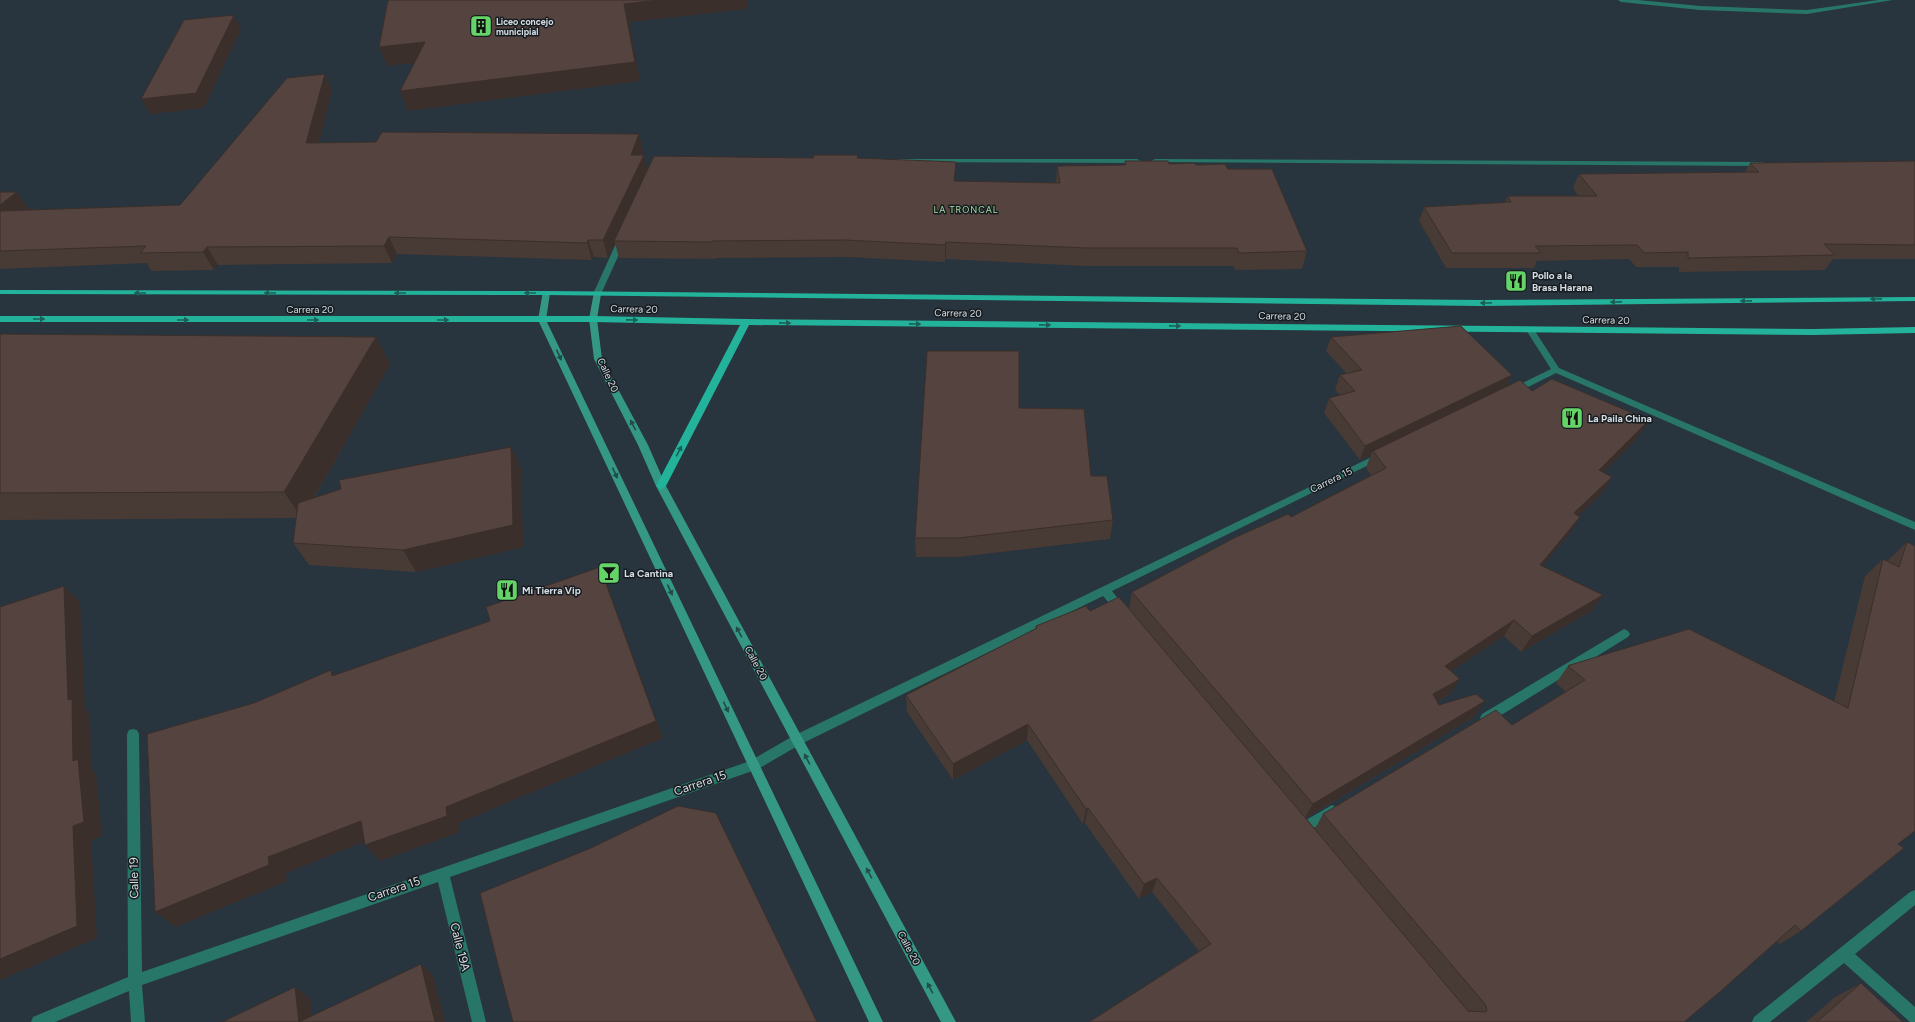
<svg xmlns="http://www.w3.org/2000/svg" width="1915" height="1022" viewBox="0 0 1915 1022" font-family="Figtree,sans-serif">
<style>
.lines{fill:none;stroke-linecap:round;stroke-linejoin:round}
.lane{fill:#287667;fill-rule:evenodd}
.street{fill:#287667;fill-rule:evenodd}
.secondary{fill:#349884;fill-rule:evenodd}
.primary{fill:#23b39b;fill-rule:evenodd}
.wall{fill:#483a35}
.shaded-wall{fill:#3b2f2b}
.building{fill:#54433e;stroke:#3b2f2b}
.oneway{fill:#1b5f57}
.oneway2{fill:#214d47}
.labels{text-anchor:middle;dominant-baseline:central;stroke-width:3;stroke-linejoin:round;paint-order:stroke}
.far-poi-label{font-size:9px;font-weight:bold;fill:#d6dee4;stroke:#151b1f;text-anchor:start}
.far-neighbourhood-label{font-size:9px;letter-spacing:1px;fill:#a7e0a5;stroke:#151b1f}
.poi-label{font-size:10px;font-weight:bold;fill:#d6dee4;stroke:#151b1f;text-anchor:start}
.street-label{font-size:10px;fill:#d6dee4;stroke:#151b1f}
.near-street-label{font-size:12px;fill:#d6dee4;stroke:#151b1f}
</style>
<rect width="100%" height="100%" fill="#28343e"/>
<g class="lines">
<path class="lane" d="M1618 0H1638L1700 6 1807 10 1878 0H1893L1807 14 1700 10 1621 2Z"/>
<g class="street">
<path d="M889 159H1137L1141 161 1137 163 891 162 889 161Z"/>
<path d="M1155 159 1763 162 1767 164 1763 166 1153 162 1151 161Z"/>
<path d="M619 237H625L626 239 601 294 597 296H594L593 294Z"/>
<path d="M1530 327 1533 328 1559 368 1915 522V530L1556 373 1518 392H1512L1511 390 1512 388 1551 369 1526 330Z"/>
<path d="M1380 453 1383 454 1385 456 1383 458 1112 591 1127 610 1126 613C1116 616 1109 602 1103 596L801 744 758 769 450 877 486 1022H472L438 882 142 985 145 1022H131L129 991 55 1022H31L33 1017 128 977 127 734 129 730 133 729 137 730 139 734 142 972 750 761 793 736Z"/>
<path d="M1624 629 1628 631 1630 634 1628 637 1490 722 1486 723 1482 722 1480 718 1482 714Z"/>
<path d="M1332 805 1336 807 1338 811 1336 815 1307 832 1303 834 1299 832 1297 828 1299 824Z"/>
<path d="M1915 890V905L1855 954 1915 1007V1022H1910L1844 963 1770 1022H1752L1754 1017 1910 892Z"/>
</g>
<g class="secondary">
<path d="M543 291H546L550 293 546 320 883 1022H869L538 320Z"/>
<path d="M594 292H597L601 294 597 319 602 359 648 445 666 486 956 1022H941L656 486 638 445 594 359 589 319Z"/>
</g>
<g class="primary">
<path d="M0 290 546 291 1480 300 1915 297V301L1480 306 546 295 0 294Z"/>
<path d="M0 316H593L746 319 1813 329 1915 327V333L1813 335 749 325 666 486 661 490 656 486 740 325 593 322H0Z"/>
</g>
</g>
<g class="wall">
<path d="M332 90 319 143 643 151 642 155H644L647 170 813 158 858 155V158L956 178V181L1056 183 1057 166 1124 165 1125 161 1196 165 1228 169 1307 251 1302 269 1235 270 1233 266H1084L946 259 945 262 847 257 715 258V259L619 258 615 243 608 258 594 257 592 260 397 254 392 263 218 265 214 270 151 271 147 263 0 269V192L29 209 28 210 180 205Z"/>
<path d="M1915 161V259H1833L1825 270 1679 272V267H1636L1629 259 1537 261 1534 268H1446L1419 221 1424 207 1505 202 1508 196H1578L1573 188 1579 174 1745 172 1750 163Z"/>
<path d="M0 334 376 337 390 364 314 498 511 447 521 469 523 547 416 572 309 565 293 543 296 518 0 520Z"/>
<path d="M1331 337 1506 386 1532 391 1638 437 1603 472 1612 477 1601 494 1578 516 1580 517 1569 534 1542 566 1603 595 1591 611 1521 652 1504 636 1451 671 1450 694 1437 702 1439 705 1474 717 1306 818 1315 829 1323 814 1512 725 1566 692 1556 683 1568 666 1834 702 1865 576 1883 559 1888 561V560L1907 542 1898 844 1801 931 1780 944 1777 942 1684 1022H1089L1199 951 1152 892 1139 899 1085 823 1083 824 1027 740 953 780 907 712 906 695 1035 629 1036 626 1090 611 1129 608 1132 592 1291 517 1371 475 1366 468 1371 454 1360 460 1324 413 1329 398 1340 395 1335 390 1340 375 1347 374 1326 351Z"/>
<path d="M1019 408 1091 476 1113 520 1110 539 959 557H916L915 538Z"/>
<path d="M1861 983 1903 1022H1806L1835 997Z"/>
</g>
<g class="shaded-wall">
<path d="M660 0H747L748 9 629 22 640 81 408 111 400 91 624 4Z"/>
<path d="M234 15 241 29 204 108 150 114 141 99Z"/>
<path d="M425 42 432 61 387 66 379 47Z"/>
<path d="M325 74 332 90 315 160 306 143Z"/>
<path d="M639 134 643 151 635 172 631 155Z"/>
<path d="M644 155 648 172 614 241 615 243 608 258 603 240Z"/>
<path d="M956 162V178L954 198V181Z"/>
<path d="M17 192 29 209 5 229 0 222V205Z"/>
<path d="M389 237 397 254 392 263 384 246Z"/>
<path d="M588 240 594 257 592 260 587 243Z"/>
<path d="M946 242V259L945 262V245Z"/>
<path d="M207 247 218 265 214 270 203 252Z"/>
<path d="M376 337 390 364 302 518 284 492Z"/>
<path d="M1512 375 1505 390 1373 451 1371 454 1360 460 1365 446Z"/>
<path d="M1649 420 1638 437 1589 487 1599 470Z"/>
<path d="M511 447 521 469 523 547 416 572 403 550Z"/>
<path d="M1612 477 1601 494 1564 530 1574 513Z"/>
<path d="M1580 517 1569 534 1530 581 1540 565Z"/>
<path d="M600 567 607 585 663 738 458 823 460 832 380 861 365 845 446 807Z"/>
<path d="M64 586 80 602 85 709 90 713 91 770 96 773 102 836 91 840 97 938 0 980V959L73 761 68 700Z"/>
<path d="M1603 595 1591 611 1521 652 1532 636Z"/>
<path d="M1514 620 1504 636 1436 681 1445 666Z"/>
<path d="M331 670 345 688 332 676Z"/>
<path d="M1460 679 1450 694 1424 709 1433 694Z"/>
<path d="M1485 701 1474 717 1305 818 1313 804Z"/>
<path d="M1028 724 1027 740 953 780V764Z"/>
<path d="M1088 808 1085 823 1083 824 1086 809Z"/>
<path d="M361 821 376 837 286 873 287 881 176 927 155 912 268 857Z"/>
<path d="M1157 878 1152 892 1139 899 1144 884Z"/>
<path d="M421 964 433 975 445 1022H435Z"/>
<path d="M295 987 310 998 313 1022H299Z"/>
</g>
<g class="building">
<path d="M388 0H660L624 4 635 62 400 91 425 42 379 47Z"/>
<path d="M234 15 196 93 141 99 184 20Z"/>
<path d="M325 74 306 143 376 142 382 132 639 134 631 155H644L603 240H588L587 243 389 237 384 246 207 247 203 252 140 253 146 246 0 251V211L180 205 287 78Z"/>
<path d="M814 155H858L857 158 956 162 954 181 1060 183 1057 166 1126 165 1125 161H1168L1169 164 1194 163 1196 165 1225 164 1228 169H1272L1307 251 1239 253 1237 248H1086L946 242 945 245 845 240 712 241V242L614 241 654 156 813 158Z"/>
<path d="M1915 161V245L1824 244 1835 255 1688 258V252L1644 253 1637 245 1535 246 1541 253H1452L1424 207 1511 202 1508 196H1597L1579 174 1759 172 1750 163Z"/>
<path d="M0 192H17L0 205Z"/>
<path d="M1461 326 1512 375 1365 446 1329 398 1355 391 1340 375 1362 370 1331 337Z"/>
<path d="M0 334 376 337 284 492 0 493Z"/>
<path d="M927 351H1019V408L1084 409 1091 476H1107L1113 520 959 538H915Z"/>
<path d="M1552 379 1649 420 1599 470 1612 477 1574 513 1580 517 1540 565 1603 595 1532 636 1514 620 1445 666 1460 679 1433 694 1439 705 1476 694 1485 701 1313 804 1132 592 1236 537 1288 514 1291 517 1386 468 1373 451 1520 380 1532 391Z"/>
<path d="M511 447 513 525 403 550 293 543 298 503 341 489 339 480Z"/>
<path d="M1907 542 1915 546V831L1898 844 1904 848 1801 931 1795 925 1722 990 1684 1022H1089L1211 944 1157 878 1144 884 1088 808 1086 809 1028 724 953 764 906 695 1037 628 1036 626 1086 606 1090 611 1119 597 1468 1011 1486 1012 1487 1009 1485 1004 1323 814 1496 710 1512 725 1585 680 1568 666 1570 665 1689 629 1848 708 1883 559 1899 567Z"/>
<path d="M600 567 656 721 446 807 447 816 365 845 361 821 268 857 269 865 155 912 147 734 254 703 331 670 332 676 490 621 486 607Z"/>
<path d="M64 586 68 700 72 699 73 761 78 759 84 822 73 826 77 926 0 959V607Z"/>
<path d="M678 806 716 813 817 1022H513L501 977 480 893 591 848Z"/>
<path d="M421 964 435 1022H222L295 987 299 1022Z"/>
<path d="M1861 983 1903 1022H1817Z"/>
</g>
<defs><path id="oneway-solid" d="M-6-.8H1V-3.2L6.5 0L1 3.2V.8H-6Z"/></defs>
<g class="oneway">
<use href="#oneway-solid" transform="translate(140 293) rotate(-180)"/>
<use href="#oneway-solid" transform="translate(270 293) rotate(-180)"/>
<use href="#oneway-solid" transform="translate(400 293) rotate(-180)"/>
<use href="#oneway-solid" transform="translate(530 293) rotate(-180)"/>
<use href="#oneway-solid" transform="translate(1876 299) rotate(179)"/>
<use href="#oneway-solid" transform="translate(1746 301) rotate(179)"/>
<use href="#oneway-solid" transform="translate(1616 302) rotate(179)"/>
<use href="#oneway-solid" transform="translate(1486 303) rotate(180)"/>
<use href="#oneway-solid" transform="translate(39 319)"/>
<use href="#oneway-solid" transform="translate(183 320)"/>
<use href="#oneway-solid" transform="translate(313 320)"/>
<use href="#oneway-solid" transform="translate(443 320)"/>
<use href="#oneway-solid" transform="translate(632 320) rotate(1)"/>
<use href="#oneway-solid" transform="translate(785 323) rotate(1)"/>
<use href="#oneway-solid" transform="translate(915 324) rotate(1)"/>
<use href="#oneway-solid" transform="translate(1045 325) rotate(1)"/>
<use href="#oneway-solid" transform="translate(1175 326) rotate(1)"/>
<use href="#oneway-solid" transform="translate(679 451) rotate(-63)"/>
</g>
<g class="oneway2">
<use href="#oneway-solid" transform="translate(559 355) rotate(65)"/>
<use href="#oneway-solid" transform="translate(633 425) rotate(-117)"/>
<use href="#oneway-solid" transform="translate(615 473) rotate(65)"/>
<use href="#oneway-solid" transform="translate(670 590) rotate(65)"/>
<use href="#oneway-solid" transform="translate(739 632) rotate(-118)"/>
<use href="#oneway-solid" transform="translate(726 707) rotate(65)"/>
<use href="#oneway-solid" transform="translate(807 759) rotate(-118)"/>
<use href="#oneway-solid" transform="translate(869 873) rotate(-118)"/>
<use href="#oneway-solid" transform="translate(930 988) rotate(-118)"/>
</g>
<defs>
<g id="building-square" transform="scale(1.15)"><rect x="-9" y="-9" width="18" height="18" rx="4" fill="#64d468" stroke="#151b1f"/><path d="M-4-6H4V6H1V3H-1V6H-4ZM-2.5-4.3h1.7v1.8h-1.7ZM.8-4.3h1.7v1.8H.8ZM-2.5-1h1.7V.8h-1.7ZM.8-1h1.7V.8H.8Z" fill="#111"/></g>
<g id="restaurant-square" transform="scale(1.15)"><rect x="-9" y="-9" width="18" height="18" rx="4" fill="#64d468" stroke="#151b1f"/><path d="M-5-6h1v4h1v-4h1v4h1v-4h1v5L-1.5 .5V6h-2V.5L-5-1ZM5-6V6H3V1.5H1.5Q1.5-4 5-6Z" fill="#111"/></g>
<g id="bar-square" transform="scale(1.15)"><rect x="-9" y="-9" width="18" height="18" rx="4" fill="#64d468" stroke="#151b1f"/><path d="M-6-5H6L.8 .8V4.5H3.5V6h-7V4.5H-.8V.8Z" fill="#111"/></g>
</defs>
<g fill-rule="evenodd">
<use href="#building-square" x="481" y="26"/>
<use href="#restaurant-square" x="1516" y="281"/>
<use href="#restaurant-square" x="1572" y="418"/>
<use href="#bar-square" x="609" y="573"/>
<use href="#restaurant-square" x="507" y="590"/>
</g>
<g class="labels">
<g class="far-poi-label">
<text x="496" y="21">Liceo concejo<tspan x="496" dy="10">municipial</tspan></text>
</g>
<g class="far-neighbourhood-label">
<text x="966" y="209">LA TRONCAL</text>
</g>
<g class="poi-label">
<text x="1532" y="275">Pollo a la<tspan x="1532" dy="12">Brasa Harana</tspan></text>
<text x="1588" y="418">La Paila China</text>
<text x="624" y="573">La Cantina</text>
<text x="522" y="590">Mi Tierra Vip</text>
</g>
<g class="street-label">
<text x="310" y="309">Carrera 20</text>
<text transform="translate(634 309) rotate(1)">Carrera 20</text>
<text transform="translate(958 313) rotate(1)">Carrera 20</text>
<text transform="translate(1282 316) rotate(1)">Carrera 20</text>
<text transform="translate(1606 320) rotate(1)">Carrera 20</text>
<text transform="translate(608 375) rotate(65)">Calle 20</text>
<text transform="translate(1331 480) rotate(-26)">Carrera 15</text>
<text transform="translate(756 663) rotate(62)">Calle 20</text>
<text transform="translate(909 948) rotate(62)">Calle 20</text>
</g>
<g class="near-street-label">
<text transform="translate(700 783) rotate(-19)">Carrera 15</text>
<text transform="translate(134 878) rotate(-91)">Calle 19</text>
<text transform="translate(394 889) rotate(-19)">Carrera 15</text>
<text transform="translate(460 947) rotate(76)">Calle 19A</text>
</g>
</g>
</svg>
